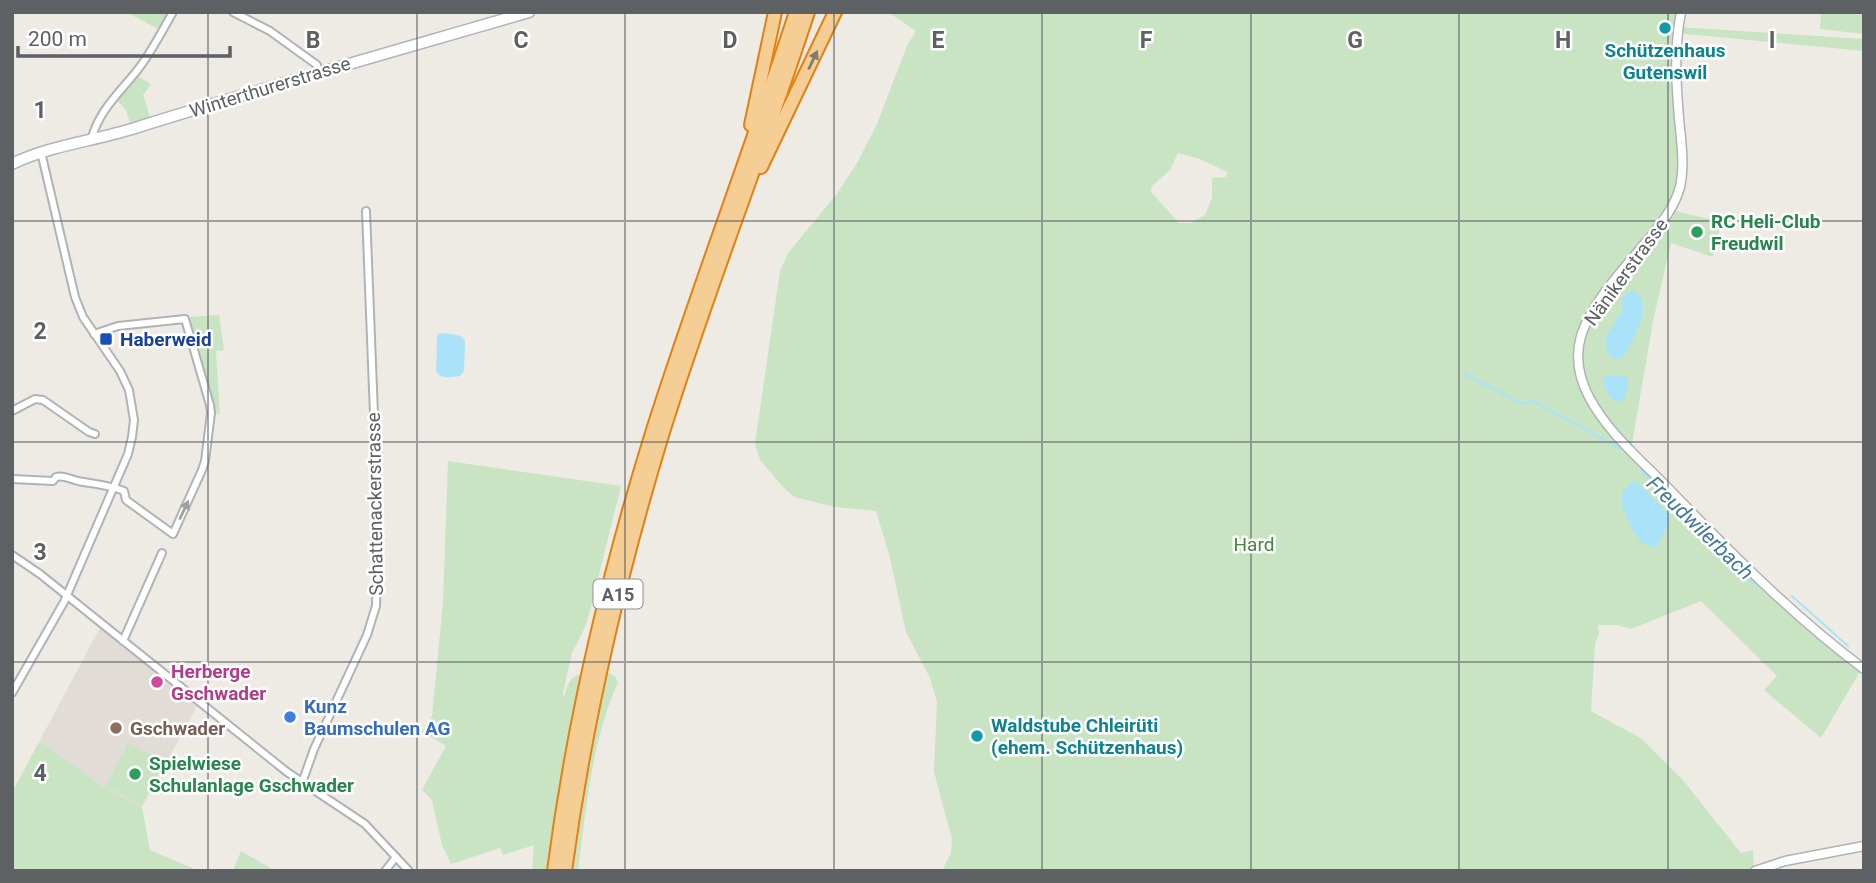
<svg xmlns="http://www.w3.org/2000/svg" width="1876" height="883" viewBox="0 0 1876 883" font-family="Roboto,sans-serif">
<style>
.education{fill:#e1dcd6}
.green{fill:#c8e4c3;fill-rule:evenodd}
.water{fill:#aae2f9}
.lines{fill:none;stroke-linecap:round;stroke-linejoin:round}
.stream{stroke:#aae2f9;stroke-width:2}
.minor-casing{stroke:#b0b3b6;stroke-width:10}
.tertiary-casing{stroke:#b0b3b6;stroke-width:11}
.secondary-casing{stroke:#b1b5b9;stroke-width:13}
.motorway-casing{stroke:#e28111;stroke-width:16}
.minor{stroke:#fff;stroke-width:6}
.tertiary{stroke:#fff;stroke-width:8}
.secondary{stroke:#fff;stroke-width:10}
.motorway{stroke:#f5ce95;stroke-width:12}
.oneway{fill:#837c70}
.oneway2{fill:#9ea0a2}
.grid{fill:none;stroke:#5d6164;stroke-width:2;stroke-opacity:0.55}
.culture-dot{fill:#0f9aa8;stroke:#fff;stroke-width:2.5}
.leisure-dot{fill:#2e9e5b;stroke:#fff;stroke-width:2.5}
.transit-dot{fill:#1a4fb4;stroke:#fff;stroke-width:2.5}
.hotel-dot{fill:#d1479c;stroke:#fff;stroke-width:2.5}
.shop-dot{fill:#3f7fe0;stroke:#fff;stroke-width:2.5}
.education-dot{fill:#8d6e63;stroke:#fff;stroke-width:2.5}
.labels{text-anchor:middle;dominant-baseline:central;stroke-width:5;stroke-linejoin:round;paint-order:stroke}
.shield{fill:#fff;stroke:#8e9092;stroke-width:2}
.shield-label{font-size:18px;font-weight:bold;fill:#5d6164}
.culture-label{font-size:19px;font-weight:bold;fill:#0d838f;stroke:#fff}
.street-label{font-size:19px;fill:#5d6164;stroke:#fff}
.leisure-label{font-size:19px;font-weight:bold;fill:#27864d;stroke:#fff;text-anchor:start}
.transit-label{font-size:19px;font-weight:bold;fill:#164399;stroke:#fff;text-anchor:start}
.park-label{font-size:19px;fill:#44843c;stroke:#fff}
.hotel-label{font-size:19px;font-weight:bold;fill:#b23c85;stroke:#fff;text-anchor:start}
.shop-label{font-size:19px;font-weight:bold;fill:#366cbe;stroke:#fff;text-anchor:start}
.education-label{font-size:19px;font-weight:bold;fill:#785e54;stroke:#fff;text-anchor:start}
.water-label{font-size:21px;font-style:italic;fill:#427a99;stroke:#fff}
.grid-label{font-size:23px;text-anchor:middle;font-weight:bold;fill:#5d6164;stroke:#fff;stroke-width:5;stroke-linejoin:round;paint-order:stroke}
</style>
<rect width="100%" height="100%" fill="#eeebe5"/>
<path class="education" d="M102 624 200 701 142 807 99 784 39 742Z"/>
<g class="green">
<path d="M126 12H173L162 31Z"/>
<path d="M888 12H1681L1679 27 1864 39V51L1677 33 1682 170 1672 209 1683 213 1721 222 1713 257 1671 243 1653 321 1631 450 1753 572 1862 668 1821 738 1764 690 1777 676 1701 601 1631 629 1617 625H1598L1599 634 1595 643 1591 711 1642 739 1682 779 1741 853 1753 850 1754 871H942L951 853 952 839 934 772 937 702 930 678 906 632 890 558 876 511 835 507 794 497 783 487 760 460 755 444 780 271 788 253 836 195 857 163 877 124 907 46 916 31ZM1178 153 1200 159 1227 172 1226 177 1212 178V198L1205 215 1190 223H1179L1151 192 1152 186 1170 170Z"/>
<path d="M1821 12H1864V34L1820 29Z"/>
<path d="M134 74 151 84 143 95 152 123 132 129 126 110 114 97Z"/>
<path d="M219 315 224 350 216 351 220 414 211 413 195 353 189 317Z"/>
<path d="M448 461 621 486 590 611 585 627 572 653 563 692 564 698C567 688 569 674 582 675L549 871H532L534 845 503 855 500 848 451 864 442 845 432 800 422 790 446 746 422 732 432 716 443 602Z"/>
<path d="M609 673 615 676 618 683C592 738 586 810 578 871H571L587 767 605 675Z"/>
<path d="M39 742 48 747 99 784 142 807 150 850 199 871H12V792Z"/>
<path d="M128 743 164 762 142 805 106 786Z"/>
<path d="M241 851 272 869V871H233Z"/>
</g>
<g class="water">
<path d="M1635 291C1637 293 1641 297 1642 300 1647 314 1632 342 1625 355L1615 360 1608 354 1605 339 1623 309 1621 299 1628 292Z"/>
<path d="M445 333 461 336 465 341 464 371 460 376C451 377 441 380 436 371L437 337 438 334Z"/>
<path d="M1610 375 1628 377C1628 386 1628 396 1620 402L1612 400 1606 391 1602 378Z"/>
<path d="M1636 481 1669 515 1670 522 1656 547C1639 547 1631 529 1626 515 1624 510 1620 504 1621 498 1622 490 1629 485 1636 481Z"/>
</g>
<g class="lines">
<g class="stream">
<path d="M1465 374 1522 404 1533 401 1621 449"/>
<path d="M1641 470 1725 557 1751 582 1758 586"/>
<path d="M1792 596 1848 646"/>
</g>
<g class="minor-casing">
<g id="minor">
<path d="M233 12 270 31 317 65 319 72"/>
<path d="M91 140C100 108 120 93 139 68 152 51 162 31 173 12"/>
<path d="M12 411 35 399 43 400 89 432 95 434"/>
<path d="M12 479 53 481 56 477C64 475 70 479 78 481 94 484 109 485 124 491L126 500 173 534 202 470 205 461 211 413 210 405 185 319 118 326 94 334"/>
<path d="M12 555 40 574 287 772 365 824 409 871"/>
<path d="M123 641 162 553"/>
<path d="M12 693 64 602 128 454 132 437 134 420 129 390 120 371 83 317 75 297 41 152"/>
<path d="M302 783 314 749 367 635 376 606 378 516 366 211"/>
<path d="M385 871 396 857"/>
</g>
</g>
<g class="tertiary-casing">
<g id="tertiary">
<path d="M1681 12C1674 48 1676 82 1679 118 1681 140 1685 164 1680 187 1675 206 1663 221 1651 236 1629 263 1591 302 1581 336 1575 357 1579 378 1589 397 1608 433 1641 460 1669 489 1730 552 1793 616 1864 669"/>
<path d="M1755 871 1785 861 1864 846"/>
</g>
</g>
<g class="secondary-casing">
<path id="secondary" d="M12 164C51 145 94 141 135 128 266 87 398 50 529 12"/>
</g>
<g class="motorway-casing">
<g id="motorway">
<path d="M751 125 775 12"/>
<path d="M761 167 835 12"/>
<path d="M554 871C573 723 608 575 652 433 697 291 750 153 796 12"/>
<path d="M565 871C585 722 619 576 663 432 707 291 762 153 808 12"/>
</g>
</g>
<use href="#minor" class="minor"/>
<use href="#tertiary" class="tertiary"/>
<use href="#secondary" class="secondary"/>
<use href="#motorway" class="motorway"/>
</g>
<defs><path id="oneway-solid" d="M-6-.8H1V-3.2L6.5 0L1 3.2V.8H-6Z" transform="scale(1.75)"/></defs>
<use class="oneway" href="#oneway-solid" transform="translate(813 60) rotate(-65)"/>
<use class="oneway2" href="#oneway-solid" transform="translate(184 510) rotate(-65)"/>
<path class="grid" d="M208 12V871M417 12V871M625 12V871M834 12V871M1042 12V871M1251 12V871M1459 12V871M1668 12V871M12 221H1864M12 442H1864M12 662H1864"/>
<g class="culture-dot">
<circle cx="1665" cy="28" r="7"/>
<circle cx="977" cy="736" r="7"/>
</g>
<g class="leisure-dot">
<circle cx="1697" cy="232" r="7"/>
<circle cx="135" cy="774" r="7"/>
</g>
<rect class="transit-dot" x="99" y="332" width="14" height="14" rx="3.5"/>
<circle class="hotel-dot" cx="157" cy="682" r="7"/>
<circle class="shop-dot" cx="290" cy="717" r="7"/>
<circle class="education-dot" cx="116" cy="728" r="7"/>
<g class="labels">
<rect class="shield" x="593.5" y="579.5" width="49" height="29" rx="5"/>
<g class="shield-label">
<text x="618" y="594">A15</text>
</g>
<g class="culture-label">
<text x="1665" y="50">Schützenhaus<tspan x="1665" dy="22">Gutenswil</tspan></text>
<text x="991" y="725" text-anchor="start">Waldstube Chleirüti<tspan x="991" dy="22">(ehem. Schützenhaus)</tspan></text>
</g>
<g class="street-label">
<text transform="translate(270 87) rotate(-17)">Winterthurerstrasse</text>
<text transform="translate(1626 272) rotate(-54)">Nänikerstrasse</text>
<text transform="translate(375 504) rotate(-91)">Schattenackerstrasse</text>
</g>
<g class="leisure-label">
<text x="1711" y="221">RC Heli-Club<tspan x="1711" dy="22">Freudwil</tspan></text>
<text x="149" y="763">Spielwiese<tspan x="149" dy="22">Schulanlage Gschwader</tspan></text>
</g>
<g class="transit-label">
<text x="120" y="339">Haberweid</text>
</g>
<g class="park-label">
<text x="1254" y="544">Hard</text>
</g>
<g class="hotel-label">
<text x="171" y="671">Herberge<tspan x="171" dy="22">Gschwader</tspan></text>
</g>
<g class="shop-label">
<text x="304" y="706">Kunz<tspan x="304" dy="22">Baumschulen AG</tspan></text>
</g>
<g class="education-label">
<text x="130" y="728">Gschwader</text>
</g>
<g class="water-label">
<text transform="translate(1700 528) rotate(44)">Freudwilerbach</text>
</g>
</g>
<g class="grid-label">
<text x="313" y="48">B</text>
<text x="521" y="48">C</text>
<text x="730" y="48">D</text>
<text x="938" y="48">E</text>
<text x="1146" y="48">F</text>
<text x="1355" y="48">G</text>
<text x="1563" y="48">H</text>
<text x="1772" y="48">I</text>
<text x="40" y="118">1</text>
<text x="40" y="339">2</text>
<text x="40" y="560">3</text>
<text x="40" y="781">4</text>
</g>
<rect width="1876" height="883" fill="none" stroke="#5d6164" stroke-width="28"/>
<path d="M18 46v10h212v-10" fill="none" stroke="#5d6164" stroke-width="3.5"/>
<text x="28" y="46" font-size="21" fill="#5d6164" stroke="#ffffff" stroke-width="5" paint-order="stroke">200 m</text>
</svg>
